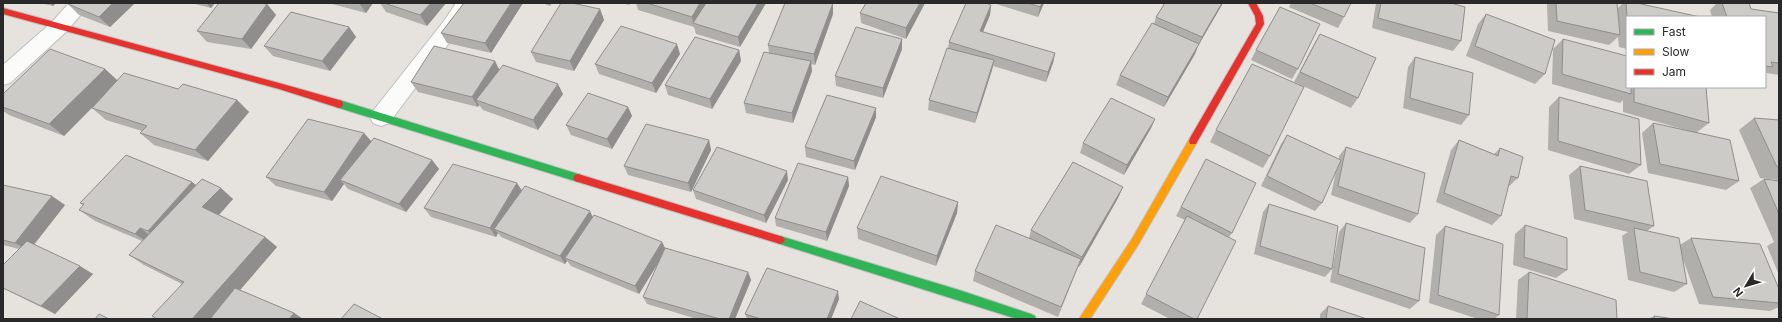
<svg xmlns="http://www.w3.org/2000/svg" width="1782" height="322" viewBox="0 0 1782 322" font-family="Inter,sans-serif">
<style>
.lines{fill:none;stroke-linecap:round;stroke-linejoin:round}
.street-casing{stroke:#c0bfc0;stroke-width:2}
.fast-casing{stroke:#c0bfc0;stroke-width:2}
.slow-casing{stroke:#c0bfc0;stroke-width:2}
.jam-casing{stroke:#c0bfc0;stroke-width:2}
.street{fill:#fbfbfa;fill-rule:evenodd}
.fast{fill:#30b455;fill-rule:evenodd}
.slow{fill:#ff9f0a;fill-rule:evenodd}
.jam{fill:#e5322d;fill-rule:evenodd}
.wall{fill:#b0afac}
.shaded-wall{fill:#908e8c}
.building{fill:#cdcbc8;stroke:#908e8c}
</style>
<rect width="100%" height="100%" fill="#e6e3df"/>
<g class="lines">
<g class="street-casing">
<g id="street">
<path d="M69 3H91L66 32 10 83 3 85V65L52 22Z"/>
<path d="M456 3H476L458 31 389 123 381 126 373 123 370 117 373 111 444 21Z"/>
</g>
</g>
<g class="fast-casing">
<g id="fast">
<path d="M339 100 578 174 581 175 583 178 581 181 578 182 336 107 335 104 336 101Z"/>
<path d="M780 236 959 290 1031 314 1035 316 1036 319H1017L780 244 777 243 775 240 777 237Z"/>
</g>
</g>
<g class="slow-casing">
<path id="slow" d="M1193 137 1196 138 1197 141 1196 144 1138 245 1090 319H1079L1132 239 1190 138Z"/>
</g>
<g class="jam-casing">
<g id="jam">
<path d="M1248 3H1256L1263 16 1264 24 1196 144H1190L1189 141 1190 138 1256 24 1255 16Z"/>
<path d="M3 8 279 83 339 100 342 101 343 104 342 107 339 108 279 89 3 14Z"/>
<path d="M578 174 780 236 783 237 785 240 783 243 780 244 578 182 575 181 573 178 575 175Z"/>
</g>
</g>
<use href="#street" class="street"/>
<use href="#fast" class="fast"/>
<use href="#slow" class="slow"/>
<use href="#jam" class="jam"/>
</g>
<g class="wall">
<path d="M40 3H56L53 6Z"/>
<path d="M69 3H135L110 27 79 15 68 4Z"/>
<path d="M191 3H215L211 8Z"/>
<path d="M328 3H373L366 13Z"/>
<path d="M380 3H446L427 26 386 12Z"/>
<path d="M464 3H523L491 53 447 43 441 33Z"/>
<path d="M542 3H552L550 6Z"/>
<path d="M622 3H631L629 5Z"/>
<path d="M636 3H766L740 47 696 34 694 27 638 10Z"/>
<path d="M925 3 906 39 861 23 860 13Z"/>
<path d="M993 3H1044L1038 17Z"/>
<path d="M1165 3H1223L1198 46 1195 54 1164 107 1116 85 1120 75 1154 24 1156 17Z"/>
<path d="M1291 3H1351L1344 17 1338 28 1289 7Z"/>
<path d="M1376 3H1451L1461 41 1453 51 1372 28Z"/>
<path d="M1547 3H1617L1618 8 1623 3H1637L1627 17V49L1619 47 1618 37 1609 45 1548 31Z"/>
<path d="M1717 3H1746L1751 9 1779 13V75L1766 73H1765V17H1712L1710 10Z"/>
<path d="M267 4 276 15 251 49 207 42 197 31Z"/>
<path d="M991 5 990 15 983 32 1055 53 1053 63 1046 82 993 66 992 70 975 123 928 110 929 100 948 48 949 42Z"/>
<path d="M600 9 604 20 574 71 536 62 531 52Z"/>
<path d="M833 14 815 65 811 64 812 71 793 123 746 113 744 103 769 53 768 45Z"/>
<path d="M1486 14 1545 74 1535 84 1466 56 1478 24Z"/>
<path d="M349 27 356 37 330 71 273 56 264 46Z"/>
<path d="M1320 34 1358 98 1351 108 1294 82 1314 44Z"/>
<path d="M902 39V49L883 98 836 86 835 76Z"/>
<path d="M1563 39 1627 87H1706L1709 123 1696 133 1623 112V100L1620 103 1552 84 1553 49Z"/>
<path d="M739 50 741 61 712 109 668 95 665 85Z"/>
<path d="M1256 50 1298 69 1292 79 1251 60Z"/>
<path d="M680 54 656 93 599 74 595 64Z"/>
<path d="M1415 57 1469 115 1461 125 1403 108 1408 67Z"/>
<path d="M105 69 117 80 178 89 237 100 249 112 208 161 154 145 140 133 142 131 106 120 92 108 93 107 64 136 9 115 3 111V94Z"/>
<path d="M500 69 563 94 538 130 483 110 479 105 478 107 418 92 411 82Z"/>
<path d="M1559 97 1641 165 1629 174 1548 150 1549 107Z"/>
<path d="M628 107 632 116 612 149 571 135 566 125Z"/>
<path d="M876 108V117L855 170 806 157 805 147Z"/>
<path d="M1754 118 1779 120V180L1760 178 1739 130Z"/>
<path d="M1155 119 1151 128 1124 175 1080 153 1083 143Z"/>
<path d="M1653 123 1739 181 1726 190 1648 173 1642 133Z"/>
<path d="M1216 130 1270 156 1263 168 1210 142Z"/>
<path d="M1287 135 1339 159V156L1346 147 1418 214 1410 223 1331 195 1336 171 1322 203 1315 211 1261 186 1281 144Z"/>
<path d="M709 140 711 150 691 192 628 175 624 166Z"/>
<path d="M1459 140 1494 154 1500 148 1518 178 1508 187 1501 216 1492 225 1436 202 1451 150Z"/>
<path d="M371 141 432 160 439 169 406 212 348 189 344 184 332 201 276 186 266 177Z"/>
<path d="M1206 159 1232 233 1229 237 1197 319H1170L1141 304 1185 220 1176 216Z"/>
<path d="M1580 166 1654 226 1647 231 1680 245 1691 238 1779 289V307L1770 311 1699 304 1683 259 1687 284 1674 292 1628 280 1622 236 1628 232 1574 219 1569 175Z"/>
<path d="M848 177 849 186 827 241 776 226 775 218Z"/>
<path d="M1764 179 1779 181V275L1767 246 1774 242 1750 188Z"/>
<path d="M788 180 766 223 696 199 693 190Z"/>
<path d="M192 182 196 185 233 199 219 215 265 237 277 247 240 290 294 313 303 319H157L182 284 144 265 129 255 142 241 95 221 79 210 83 205 80 203Z"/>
<path d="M3 185 65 205 34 244 93 274 55 314 3 288V265L19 249 3 245Z"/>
<path d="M1123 187 1118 198 1079 267H1078L1058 317 973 281 975 271 1029 238 1031 230Z"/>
<path d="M522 190 662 242 665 248 748 272 751 280 735 319H697L647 304 643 297 659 262 639 294 571 266 567 261 565 264 501 237 498 233 496 237 431 217 424 208Z"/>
<path d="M958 202 957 213 936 266 858 239 857 228Z"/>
<path d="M1269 204 1332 269 1325 277 1254 254 1263 212Z"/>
<path d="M1346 223 1419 301 1410 309 1330 282 1339 232Z"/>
<path d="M1525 225 1567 270 1556 278 1513 265 1515 234Z"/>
<path d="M1445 226 1499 315 1494 319H1478L1429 303 1436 235Z"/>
<path d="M1529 272 1617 319H1516L1518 280Z"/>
<path d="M839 299 831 319H747L745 314Z"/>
<path d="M1328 306 1367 319H1320V314Z"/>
<path d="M1654 316 1674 319H1648Z"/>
</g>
<g class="shaded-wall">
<path d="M50 3H56L53 6Z"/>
<path d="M113 3H135L110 27 99 17Z"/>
<path d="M206 3H215L211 8Z"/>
<path d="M359 3H373L366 13Z"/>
<path d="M431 3H446L427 26 420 15Z"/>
<path d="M511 3H523L491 53 485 43Z"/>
<path d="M700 3H710L693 23 692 17Z"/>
<path d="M758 3H766L740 47 738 37Z"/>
<path d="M833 3V14L815 65 814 54Z"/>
<path d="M920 3H925L906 39V28Z"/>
<path d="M1042 3H1044L1038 17 1040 7Z"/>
<path d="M1222 3H1223L1198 46 1195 54 1164 107 1168 97 1198 45 1202 37Z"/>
<path d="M267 4 276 15 251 49 242 39Z"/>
<path d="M991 5 990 15 979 41 980 31Z"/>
<path d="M600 9 604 20 574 71 570 61Z"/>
<path d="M349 27 356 37 330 71 322 61Z"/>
<path d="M902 39V49L883 98V88Z"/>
<path d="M677 44 680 54 656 93 652 83Z"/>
<path d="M739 50 741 61 712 109 710 99Z"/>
<path d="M1055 53 1053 63 1046 82 1048 72Z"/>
<path d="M994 60 992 70 975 123 977 113Z"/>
<path d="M495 61 500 71 476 100 479 105 478 107 472 97Z"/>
<path d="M811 61 812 71 793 123 792 113Z"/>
<path d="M105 69 118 81 64 136 49 124Z"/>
<path d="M558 84 563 94 538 130 533 120Z"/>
<path d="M237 100 249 112 208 161 195 150Z"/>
<path d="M628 107 632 116 612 149 607 139Z"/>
<path d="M876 108V117L855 170 854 161Z"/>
<path d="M1155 119 1151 128 1124 175 1127 165Z"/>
<path d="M364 133 372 142 340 180 344 184 332 201 324 192Z"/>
<path d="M709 140 711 150 691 192 688 183Z"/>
<path d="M432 160 439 169 406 212 399 204Z"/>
<path d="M787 171 788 180 766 223 764 215Z"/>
<path d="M848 177 849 186 827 241 826 232Z"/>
<path d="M192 182 206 193 162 242 148 231Z"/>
<path d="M517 183 523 192 494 229 498 233 496 237 490 228Z"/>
<path d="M1123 187 1118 198 1079 267 1082 257Z"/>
<path d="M221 188 233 199 216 218 202 207Z"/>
<path d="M52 196 65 205 29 251 15 243Z"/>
<path d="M958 202 957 213 936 266 937 256Z"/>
<path d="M590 211 594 220 565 258 567 261 565 264 560 256Z"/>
<path d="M140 228 155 239 150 244 135 234Z"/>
<path d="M265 237 277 247 215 319H192Z"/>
<path d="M662 242 666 250 639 294 635 286Z"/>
<path d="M80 266 93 274 55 314 41 306Z"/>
<path d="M748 272 751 280 735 319H729Z"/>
<path d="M838 291 839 299 831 319H827Z"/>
<path d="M294 313 303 319H289Z"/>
</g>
<g class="building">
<path d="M69 3H113L99 17 68 4Z"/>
<path d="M219 3H260L267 4 242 39 197 31Z"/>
<path d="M384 3H431L420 15Z"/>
<path d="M464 3H511L485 43 441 33Z"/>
<path d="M561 3H572L600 9 570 61 531 52Z"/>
<path d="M647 3H700L692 17Z"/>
<path d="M706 3H758L738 37 693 23Z"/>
<path d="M785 3H833L814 54 768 45Z"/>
<path d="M866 3H920L906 28 860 13Z"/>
<path d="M966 3H986L991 5 980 31 1055 53 1048 72 949 42Z"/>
<path d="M1028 3H1042L1040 7Z"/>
<path d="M1165 3H1222L1202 37 1156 17Z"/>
<path d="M1310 3H1351L1344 17Z"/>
<path d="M1381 3H1451L1465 7 1461 41 1378 18Z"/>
<path d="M1556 3H1617L1620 35 1557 21Z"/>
<path d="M1626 3H1637L1700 17H1627Z"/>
<path d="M1722 3H1749L1751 9 1779 13V63L1771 62 1773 67 1765 66V17H1727Z"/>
<path d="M1280 7 1320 24 1298 69 1256 50Z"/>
<path d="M291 12 349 27 322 61 264 46Z"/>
<path d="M1486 14 1555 40 1545 74 1475 46Z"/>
<path d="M1152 23 1199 44 1168 97 1120 75Z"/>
<path d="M621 26 677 44 652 83 595 64Z"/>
<path d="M856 27 902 39 883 88 835 76Z"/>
<path d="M1320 34 1376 58 1358 98 1300 72Z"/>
<path d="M695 37 739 50 710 99 665 85Z"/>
<path d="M1563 39 1627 56V87H1631V94L1562 74Z"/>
<path d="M434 46 495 61 472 97 411 82Z"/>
<path d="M947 48 994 60 977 113 929 100Z"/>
<path d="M50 49 105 69 49 124 3 107V94Z"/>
<path d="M764 52 811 61 792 113 744 103Z"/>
<path d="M1415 57 1473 73 1469 115 1410 98Z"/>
<path d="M1252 64 1304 87 1270 156 1216 130Z"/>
<path d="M503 65 558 84 533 120 476 100Z"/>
<path d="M124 73 178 89 183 84 237 100 195 150 140 133 147 126 92 108Z"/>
<path d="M1634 87H1706L1709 123 1634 102Z"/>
<path d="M588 93 628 107 607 139 566 125Z"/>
<path d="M827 95 876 108 854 161 805 147Z"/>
<path d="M1559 97 1639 119 1641 165 1558 141Z"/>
<path d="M1111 98 1155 119 1127 165 1083 143Z"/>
<path d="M1754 118 1779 120V167H1777Z"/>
<path d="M308 119 364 133 324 192 266 177Z"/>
<path d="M1653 123 1730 140 1739 181 1660 164Z"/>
<path d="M646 124 709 140 688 183 624 166Z"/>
<path d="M1287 135 1341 160 1322 203 1267 176Z"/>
<path d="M374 138 432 160 399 204 340 180Z"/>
<path d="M1459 140 1498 156 1500 148 1523 157 1518 178 1511 176 1501 216 1444 193Z"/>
<path d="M717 147 787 171 764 215 693 190Z"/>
<path d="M1346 147 1425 173 1418 214 1338 186Z"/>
<path d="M126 155 192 182 148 231 140 228 135 234 79 210 84 204 80 203Z"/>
<path d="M1206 159 1256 183 1232 233 1181 207Z"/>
<path d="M1073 162 1123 187 1082 257 1031 230Z"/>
<path d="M798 163 848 177 826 232 775 218Z"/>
<path d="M453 164 517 183 490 228 424 208Z"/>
<path d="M1580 166 1647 181 1654 226 1585 210Z"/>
<path d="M881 176 958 202 937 256 857 228Z"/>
<path d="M202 179 221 188 202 207 265 237 192 319H157L152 316 184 282 129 255Z"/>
<path d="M1764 179 1779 181V214Z"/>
<path d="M3 185 52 196 15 243 3 240Z"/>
<path d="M525 186 590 211 560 256 494 229Z"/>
<path d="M1269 204 1338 226 1332 269 1260 246Z"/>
<path d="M594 215 662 242 635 286 565 258Z"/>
<path d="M1187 216 1236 241 1197 319H1194L1146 294Z"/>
<path d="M1346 223 1425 248 1419 301 1338 274Z"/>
<path d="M996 225 1081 259 1061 307 975 271Z"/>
<path d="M1525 225 1567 238V270L1524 257Z"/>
<path d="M1445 226 1503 244 1499 315 1438 295Z"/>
<path d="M1634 228 1679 238 1687 284 1640 272Z"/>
<path d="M1691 238 1760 244 1779 289V303L1713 297Z"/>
<path d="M27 241 80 266 41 306 3 288V265Z"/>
<path d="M665 248 748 272 729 319H720L643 297Z"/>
<path d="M767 268 838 291 827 319H761L745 314Z"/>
<path d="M1529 272 1616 300 1617 319H1527Z"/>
<path d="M235 288 294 313 289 319H210Z"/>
<path d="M860 301 900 319H851Z"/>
<path d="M354 304 383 319H341Z"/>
<path d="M1328 306 1367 319H1326Z"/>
<path d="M99 314 109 319H95Z"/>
<path d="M1654 316 1674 319H1655Z"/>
</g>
<rect width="1782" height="322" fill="none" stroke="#292929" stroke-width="8"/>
<rect x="1626" y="16" width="140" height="72" fill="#ffffff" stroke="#a9a9a9"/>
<rect x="1634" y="29" width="20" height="6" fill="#30b455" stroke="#a9a9a9"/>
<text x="1662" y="36" font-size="12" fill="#292929">Fast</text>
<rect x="1634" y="49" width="20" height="6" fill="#ff9f0a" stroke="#a9a9a9"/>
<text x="1662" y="56" font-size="12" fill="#292929">Slow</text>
<rect x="1634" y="69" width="20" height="6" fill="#e5322d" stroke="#a9a9a9"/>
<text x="1662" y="76" font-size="12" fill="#292929">Jam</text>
<g transform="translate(1746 286) rotate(232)" stroke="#ffffff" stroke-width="3" paint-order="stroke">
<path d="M0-3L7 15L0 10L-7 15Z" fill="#292929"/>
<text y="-6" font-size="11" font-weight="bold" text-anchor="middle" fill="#292929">N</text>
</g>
</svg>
